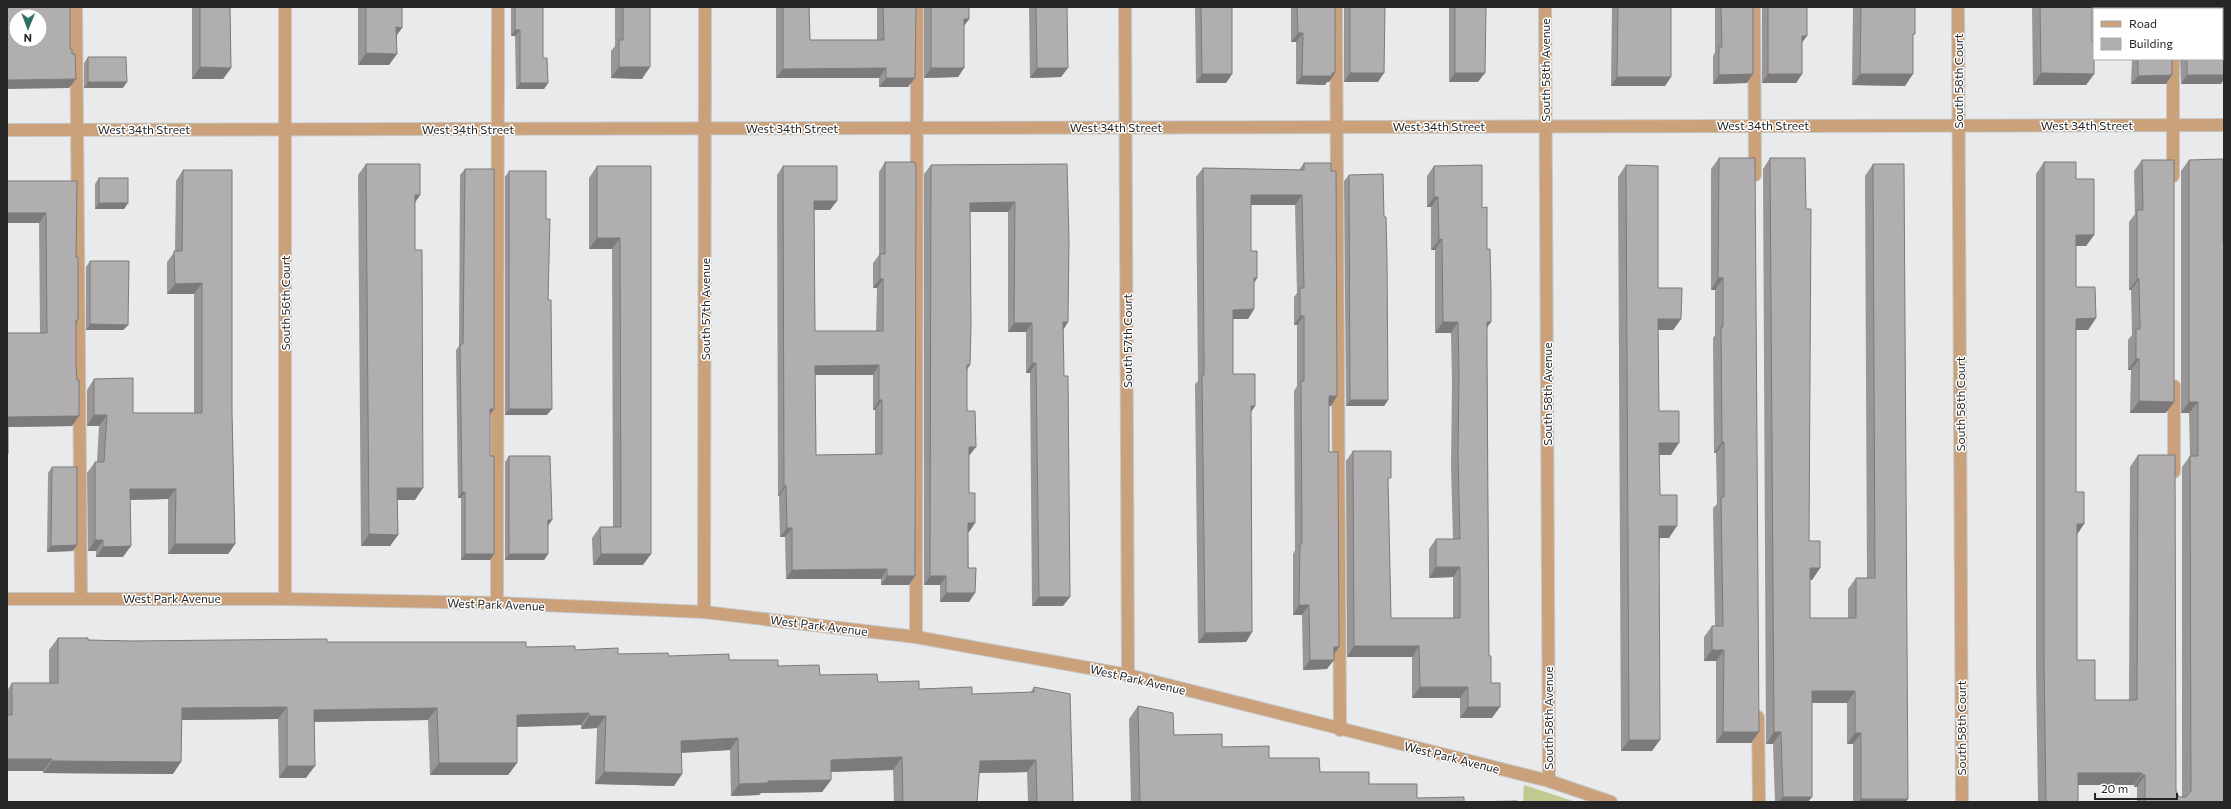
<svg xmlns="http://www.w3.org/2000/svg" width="2231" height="809" viewBox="0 0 2231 809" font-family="Commissioner,sans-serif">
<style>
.green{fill:#c2c990}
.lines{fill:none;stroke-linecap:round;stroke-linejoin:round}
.lane-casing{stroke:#c5c7c8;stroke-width:14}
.street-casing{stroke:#c5c7c8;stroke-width:14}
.lane{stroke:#caa17a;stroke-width:12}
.street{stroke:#caa17a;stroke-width:12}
.wall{fill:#989696;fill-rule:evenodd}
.shaded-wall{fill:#7c7a7a}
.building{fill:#b1aeaf;stroke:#7c7a7a;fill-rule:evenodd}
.labels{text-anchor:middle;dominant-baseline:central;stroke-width:3;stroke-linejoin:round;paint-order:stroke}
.street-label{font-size:12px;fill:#262627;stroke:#fff}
</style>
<rect width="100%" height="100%" fill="#e8eaeb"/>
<path class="green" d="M1524 785 1576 802H1523Z"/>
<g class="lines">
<g class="lane-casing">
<g id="lane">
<path d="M76 7 81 598"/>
<path d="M1336 7 1340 730"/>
<path d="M1754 7 1755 175"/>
<path d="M2173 59V176"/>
<path d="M2174 386V472"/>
<path d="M497 603 498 7"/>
<path d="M916 637 917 7"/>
<path d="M1758 717 1759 802"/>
</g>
</g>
<g class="street-casing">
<g id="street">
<path d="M1125 7 1128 675"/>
<path d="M1545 7 1549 781"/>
<path d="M1958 7 1962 802"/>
<path d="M7 130 2224 125"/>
<path d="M7 599H285L497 603 704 612 916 637 1128 675 1549 781 1611 802"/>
<path d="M285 599V7"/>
<path d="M704 612 705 7"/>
</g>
</g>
<use href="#lane" class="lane"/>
<use href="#street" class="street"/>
</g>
<g class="wall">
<path d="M192 7H230L231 68 223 79H192Z"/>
<path d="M358 7H409V8H402L396 36 389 65H358Z"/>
<path d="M511 7H543V58L548 83 544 89H516L515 36H511Z"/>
<path d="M615 7H650L642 79 611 78V51L615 46Z"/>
<path d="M776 7H809L810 40H877V7H916L908 87H879V78H776Z"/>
<path d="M924 7H969V19L964 26V68L958 77 924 78Z"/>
<path d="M1029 7H1067L1061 77 1030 78Z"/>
<path d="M1195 7H1232V74L1226 83H1196Z"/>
<path d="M1291 7H1335L1329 82H1327L1325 85 1296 84V42H1291Z"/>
<path d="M1344 7H1486L1478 82H1449V7L1385 8 1378 82H1344Z"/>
<path d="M1605 7H1671L1665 86H1611L1612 8H1605Z"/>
<path d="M1715 7H1753L1747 83 1713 84V56L1715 52Z"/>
<path d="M1762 7H1807L1802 43V74L1796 83H1762Z"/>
<path d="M1853 7H1915L1913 36 1905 86 1852 85Z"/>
<path d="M2032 7H2092V41L2094 74 2086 85H2033Z"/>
<path d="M2132 7H2178L2179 8 2224 7V79L2221 84H2181L2180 59H2222V9H2132Z"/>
<path d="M88 57 123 88H84V63Z"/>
<path d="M2132 59H2172L2166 84H2131Z"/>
<path d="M1719 158 1759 732 1751 743H1716V661H1704V637L1712 626H1715L1713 508 1717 504 1716 453H1714L1713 338 1715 335V290H1711V169Z"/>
<path d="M1770 158 1809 541 1820 568 1812 580H1810V618H1848V589L1856 578H1867L1865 176 1873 164 1906 802H1853V744H1847V703H1812L1808 802H1775L1773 744H1766L1763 169Z"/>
<path d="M2142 160 2166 413H2130L2131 370H2128V340L2132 335 2131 290H2129V222L2135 214 2134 171Z"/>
<path d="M2189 160 2224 802H2137V787H2134V785H2078V802H2038L2036 671V174L2044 162 2076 179 2094 235 2086 246H2076V287L2096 318 2088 330H2076V492L2084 524 2077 534V660L2095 700H2129L2130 467 2138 455 2176 791 2179 797H2182V467L2190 456 2189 413H2181V171Z"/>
<path d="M885 162 909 585H881V579H786L785 537H780L779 496H778L777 175 783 166 830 210H814L815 331H876L877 288H873V263L879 255V172ZM815 375H873V410H875V454L816 455Z"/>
<path d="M1304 163 1337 396 1331 406H1329V452L1339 647 1334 654 1327 669 1303 670 1302 615H1293V554L1295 550 1294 391 1297 386V325H1294V297L1297 293 1295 205H1251V251L1257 278 1254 283V309L1248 319H1233V374L1255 406 1251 412 1252 632 1246 642 1198 643 1195 384 1198 381 1196 177 1203 168 1299 170Z"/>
<path d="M366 164 420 195 415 202V500H397L398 535 390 546H361L358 175Z"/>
<path d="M1067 164 1063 329V606H1032L1030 373H1026V332H1008V212H970L967 369V411L969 456V493L975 523 969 532H968L969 602H940V585H924V174L931 165Z"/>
<path d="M1626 165 1658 288 1681 319 1673 330H1658L1659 411 1671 455H1659L1660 495 1669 538H1660L1652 751H1621L1618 177Z"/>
<path d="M597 166H651L643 565H593L592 538 600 527H613L612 249H589V178Z"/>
<path d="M1434 166 1482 208 1487 327 1489 656 1491 683 1492 718H1460V698H1412V657H1347L1346 461 1353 451 1388 483 1391 618H1453V577L1429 578V549L1436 539H1453L1451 466 1452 383 1451 333H1435V250H1431V207H1427V176Z"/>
<path d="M465 169 490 415V456L494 554 490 560H461V498H458L456 350 459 346 460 175Z"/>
<path d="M183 170 232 413 235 544 228 554H168V499L130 500 123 557H96V551H88L87 473 95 462H97L99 426H87V390L94 379 133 413H194V294H167V262L175 251 176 181Z"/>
<path d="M509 171 546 219 548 300 547 415H505V177Z"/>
<path d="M1349 175 1384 217 1388 400 1384 406H1346L1344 181Z"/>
<path d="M99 178 128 203 124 209H95V184Z"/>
<path d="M7 181H77L76 257 78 320 76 324 72 426 8 427 7 333H40L39 223H7Z"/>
<path d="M90 261 128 325 123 330H86V267Z"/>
<path d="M509 456 548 554 544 560H505V462Z"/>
<path d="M52 467 73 551 47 552 48 473Z"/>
<path d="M58 638 88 640 131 641 327 642 526 647 575 650 618 654 669 656 729 660 778 666 820 675 878 682 919 689 972 694 1030 693 1034 687 1073 802H1028L1027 772 979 773 977 802H894L893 770 831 772V780L822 792 761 793 759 795 731 796 730 750 682 753V774L674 786 595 784 597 728 581 729V725L517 727V763L508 775H430L428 720 314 722 306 778H279L278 719 182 720 173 774 43 773V771H7V691L12 683H49V650Z"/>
<path d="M1138 706 1174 735 1269 758 1320 772 1369 784 1417 798 1464 802H1517H1131L1129 719Z"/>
</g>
<g class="shaded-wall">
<path d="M395 7H409V8H394Z"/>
<path d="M1379 7H1449L1379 8Z"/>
<path d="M964 19H969L962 28Z"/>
<path d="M396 27 402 28 394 39Z"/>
<path d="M515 30H520L515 36H511Z"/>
<path d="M1298 33H1303L1296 42H1291Z"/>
<path d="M1802 36H1807L1801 44Z"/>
<path d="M366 53 397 54 389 65H358Z"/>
<path d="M200 67 231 68 223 79H192Z"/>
<path d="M619 67H650L642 79 611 78Z"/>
<path d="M886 68 879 78H776L783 69Z"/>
<path d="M931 68H964L958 77 924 78Z"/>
<path d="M1037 68H1068L1061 77 1030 78Z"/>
<path d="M1332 73H1335L1329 82H1327L1325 85 1296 84 1302 76Z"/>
<path d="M1350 73H1384L1378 82H1344Z"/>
<path d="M1455 73H1485L1478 82H1449Z"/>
<path d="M2041 73 2094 74 2086 85H2033Z"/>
<path d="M1202 74H1232L1226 83H1196Z"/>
<path d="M1753 74 1747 83 1713 84 1719 75Z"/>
<path d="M1768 74H1802L1796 83H1762Z"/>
<path d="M1860 74H1913L1905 86 1852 85Z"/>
<path d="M2172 75 2166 84H2131L2138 76Z"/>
<path d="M2187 75H2224V79L2221 84H2181Z"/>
<path d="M1617 77H1671L1665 86H1611Z"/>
<path d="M886 78H915L908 87H879Z"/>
<path d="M76 79 69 88 7 89V80Z"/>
<path d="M88 82H127L123 88H84Z"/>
<path d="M520 83H548L544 89H516Z"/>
<path d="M415 195H420L412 207Z"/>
<path d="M1251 195H1302L1295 205H1244Z"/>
<path d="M1434 197H1438L1431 207H1427Z"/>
<path d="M814 201H837L830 210H808Z"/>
<path d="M1015 202 1008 212H964L970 203Z"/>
<path d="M99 203H128L124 209H95Z"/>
<path d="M7 213H46L39 223H7Z"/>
<path d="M2076 235H2094L2086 246H2068Z"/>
<path d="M597 238H620L612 249H589Z"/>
<path d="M1442 239 1435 250H1431L1439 240Z"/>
<path d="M1254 278H1257L1251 288Z"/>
<path d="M1718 278H1723L1715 290H1711Z"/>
<path d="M880 279H883L877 288H873Z"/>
<path d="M2137 279H2139L2131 290H2129Z"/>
<path d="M202 283 194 294H167L175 284Z"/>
<path d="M1254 309 1248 319H1226L1233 310Z"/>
<path d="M1300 316H1304L1297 325H1294Z"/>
<path d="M2096 318 2088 330H2068L2076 319Z"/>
<path d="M1658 319H1681L1673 330H1650Z"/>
<path d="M1063 322H1068L1062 332Z"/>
<path d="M1443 322H1458L1451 333H1435Z"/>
<path d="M1487 322H1491L1484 332Z"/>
<path d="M1014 323H1032L1026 332H1008Z"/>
<path d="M90 324 128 325 123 330H86Z"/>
<path d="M2136 359H2139L2131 370H2128Z"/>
<path d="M1032 363H1036L1030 373H1026Z"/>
<path d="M879 365 873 375H808L815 366Z"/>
<path d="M967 365H970L964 374Z"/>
<path d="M1329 396H1337L1331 406H1322Z"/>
<path d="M879 400H882L875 410H873Z"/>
<path d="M1350 400H1388L1384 406H1346Z"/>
<path d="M2139 401 2174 402 2166 413H2130Z"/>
<path d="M2189 402H2198L2189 413H2181Z"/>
<path d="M1251 406H1255L1248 416Z"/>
<path d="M490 409H494L490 415Z"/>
<path d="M509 409H552L547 415H505Z"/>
<path d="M94 415H107L99 426H87Z"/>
<path d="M79 416 72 426 7 427 8 417Z"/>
<path d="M1722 442H1724L1716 453H1714Z"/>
<path d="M1659 443H1679L1671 455H1651Z"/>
<path d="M969 447H976L969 456Z"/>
<path d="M784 486H786L779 496H778Z"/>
<path d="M397 488H423L415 500H389Z"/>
<path d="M130 489H176L168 499 122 500Z"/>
<path d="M462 492H465L461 498H458Z"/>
<path d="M548 520H552L548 526Z"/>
<path d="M968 523H975L969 532H961Z"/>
<path d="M2077 524H2084L2076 536Z"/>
<path d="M1659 526H1677L1669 538H1651Z"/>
<path d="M787 528H792L785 537H780Z"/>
<path d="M369 534 398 535 390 546H361Z"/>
<path d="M95 540H103L96 551H88Z"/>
<path d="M175 544H235L228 554H168Z"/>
<path d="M77 545 73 551 47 552 51 546Z"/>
<path d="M131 546 123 557H96L103 547Z"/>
<path d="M465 554H494L490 560H461Z"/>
<path d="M509 554H548L544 560H505Z"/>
<path d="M601 554H651L643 565H593Z"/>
<path d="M1436 567H1460L1453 577 1429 578Z"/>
<path d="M1810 568H1820L1812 580H1802Z"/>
<path d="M887 569 881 579H786L792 570Z"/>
<path d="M887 576H915L909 585H881Z"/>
<path d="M930 576H946L940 585H924Z"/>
<path d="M946 593H975L969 602H940Z"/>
<path d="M1039 597H1070L1063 606H1032Z"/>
<path d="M1299 605H1309L1302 615H1293Z"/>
<path d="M1252 632 1246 642 1198 643 1205 633Z"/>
<path d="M1354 646H1419L1412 657H1347Z"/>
<path d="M1334 647H1339L1332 657Z"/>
<path d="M1712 650H1724L1716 661H1704Z"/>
<path d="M1310 660H1334L1327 669 1303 670Z"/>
<path d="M1420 687H1468L1460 698H1412Z"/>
<path d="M1812 691H1855L1847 703H1804Z"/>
<path d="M287 707 278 719 173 720 182 708Z"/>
<path d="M1468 707H1500L1492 718H1460Z"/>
<path d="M437 708 428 720 305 722 314 710Z"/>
<path d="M589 713 581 725 508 727 517 715Z"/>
<path d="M589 716H606L597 728 581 729Z"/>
<path d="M1723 732H1759L1751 743H1716Z"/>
<path d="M1774 732H1781L1773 744H1766Z"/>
<path d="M1855 733H1861L1853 744H1847Z"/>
<path d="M738 738 730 750 673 753 681 741Z"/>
<path d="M1629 740H1660L1652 751H1621Z"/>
<path d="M902 757 893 770 822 772 831 760Z"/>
<path d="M7 759H52L43 771H7Z"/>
<path d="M1036 760 1027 772 971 773 980 761Z"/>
<path d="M52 761 181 762 173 774 43 773Z"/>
<path d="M439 763H517L508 775H430Z"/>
<path d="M287 766H315L306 778H279Z"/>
<path d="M604 772 682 774 674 786 595 784Z"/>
<path d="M2078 773H2142L2134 785H2070Z"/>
<path d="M2142 775H2145L2137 787H2134Z"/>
<path d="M831 780 822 792 761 793 759 795 731 796 739 784 768 781Z"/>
<path d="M1783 797H1812L1808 802H1779Z"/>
<path d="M1861 799H1908L1906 802H1859Z"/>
</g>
<g class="building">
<path d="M7 7H70V49H72V54H75L76 79 7 80ZM16 16H40V40H16Z"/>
<path d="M200 7H230L231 68 200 67Z"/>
<path d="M366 7H402V28L396 27 397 54 366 53Z"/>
<path d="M515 7H543V58H547L548 83H520V30H515Z"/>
<path d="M623 7H650V67H619V40H623Z"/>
<path d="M783 7H809L810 40H884L883 7H916L915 78H886V68L783 69Z"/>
<path d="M931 7H969V19H964V68H931Z"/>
<path d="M1036 7H1067L1068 68H1037Z"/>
<path d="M1201 7H1232V74H1202Z"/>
<path d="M1297 7H1335V73H1332V76H1302L1303 33H1298Z"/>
<path d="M1350 7H1385L1384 73H1350Z"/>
<path d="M1455 7H1486L1485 73H1455Z"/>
<path d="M1618 7H1671V77H1617Z"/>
<path d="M1721 7H1753V74L1719 75V47H1722Z"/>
<path d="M1768 7H1807V36H1802V74H1768Z"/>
<path d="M1861 7H1915V34H1913V74H1860Z"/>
<path d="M2040 7H2092V41H2094V74L2041 73Z"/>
<path d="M2139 7H2178L2179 8 2181 7H2224V75H2187V59H2222V9H2139Z"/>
<path d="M88 57H126L127 82H88Z"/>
<path d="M2138 59H2172V75L2138 76Z"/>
<path d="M1719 158H1755L1759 732H1723L1724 650H1712V626H1723L1721 497H1724V442H1722L1721 327H1723V278H1718Z"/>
<path d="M1770 158H1805L1806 209H1811L1809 541H1820V568H1810V618H1856V578H1875L1873 164H1904L1908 799H1861V733H1855V691H1812V797H1783L1781 732H1774Z"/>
<path d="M2223 159V242H2224V802H2145V775H2142V773H2078V802H2046L2044 660V162H2076V179H2094V235H2076V287H2095L2096 318 2076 319V492H2084V524H2077V660H2095V700H2137L2138 455H2175L2176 791 2179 797H2186L2191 791 2190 456H2198V402H2189V160Z"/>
<path d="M2142 160H2174V402L2139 401V359H2136V329H2140L2139 279H2137V210H2143Z"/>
<path d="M885 162H914L916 165 915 576H887V569L792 570V528H787L786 486H784L783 166H837V201H814L815 331H883V279H880V254H885ZM879 365V400H882V454L816 455 815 366Z"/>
<path d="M1304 163H1331V171H1336L1337 396H1329V452H1338L1339 647H1334V660H1310L1309 605H1299L1300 544H1302L1301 381H1304V316H1300V288H1304L1302 195H1251V251H1257V278H1254V309L1233 310V374H1255V406H1251L1252 632 1205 633 1202 375H1204L1203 168 1304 170Z"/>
<path d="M366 164H420V195H415V250H422L423 488H397L398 535 369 534Z"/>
<path d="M1067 164 1069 240 1068 322H1063L1064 376H1068L1070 597H1039L1036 363H1032V323H1014L1015 202 970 203 971 325 970 365H967V411H975L976 447H969V493H975V523H968V568H976L975 593H946V576H930L931 165Z"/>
<path d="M1482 165V208L1487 207V249H1490L1491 290V322H1487V359L1489 656H1491V683H1500V707H1468V687H1420L1419 646H1354L1353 451H1391V478H1388L1391 618H1460V567H1436V539H1460L1458 456 1459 373 1458 322H1443L1442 239 1439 240 1438 197H1434V166Z"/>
<path d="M1626 165 1658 166V288H1682L1681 319H1658L1659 411H1679V443H1659L1660 495H1677V526H1659L1660 740H1629Z"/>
<path d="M597 166H651V554H601L600 527H621L620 238H597Z"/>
<path d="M465 169H494V409H490V456H494V554H465V492H462L460 344H463Z"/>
<path d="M183 170H232V413L235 544H175L176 489H130L131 546 103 547V540H95V462H104L107 415H94V379L133 378V413H202V283L175 284 174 251H182Z"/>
<path d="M509 171H546V219H550L548 300H551L552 409H509Z"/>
<path d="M1383 174 1384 217H1386L1387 257 1388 400H1350L1349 175Z"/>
<rect x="99" y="178" width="29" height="25"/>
<path d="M7 181H77L76 257H78V320H76V366L77 380H79V416L8 417V454H7V333H47L46 213H7Z"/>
<path d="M90 261H129L128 325 90 324Z"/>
<path d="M509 456H550L552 520H548V554H509Z"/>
<path d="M52 467H77V545L51 546Z"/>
<path d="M58 638H88V640L131 641 327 639V642H526V647L575 646V650L618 648V654L668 653 669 656 729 654V660H778V666L819 665 820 675 877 674 878 682 919 681V689L972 687V694L1034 692V687L1070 694 1073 802H1037L1036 760 980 761 977 802H903L902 757 831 760V780L768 781V783L739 784 738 738 681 741 682 774 604 772 606 716H589V713L517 715V763H439L437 708 314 710 315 766H287V707L182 708 181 762 52 761V759H7V715H12V683H58Z"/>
<path d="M1138 706 1173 713 1174 735 1222 734V747L1269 746V758H1319L1320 772H1369V784H1417V798L1464 797V802L1517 801V802H1140Z"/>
</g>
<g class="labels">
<g class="street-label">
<text transform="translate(1545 70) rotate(-90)">South 58th Avenue</text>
<text transform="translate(1958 81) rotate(-90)">South 58th Court</text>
<text x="1763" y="125">West 34th Street</text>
<text x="2087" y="125">West 34th Street</text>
<text x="1439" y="126">West 34th Street</text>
<text x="1116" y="127">West 34th Street</text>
<text x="792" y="128">West 34th Street</text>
<text x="144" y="129">West 34th Street</text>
<text x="468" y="129">West 34th Street</text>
<text transform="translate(285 303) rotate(-90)">South 56th Court</text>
<text transform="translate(705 309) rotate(-90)">South 57th Avenue</text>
<text transform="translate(1127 341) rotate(-90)">South 57th Court</text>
<text transform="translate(1547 394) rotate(-90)">South 58th Avenue</text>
<text transform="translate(1960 404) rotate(-90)">South 58th Court</text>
<text x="172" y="598">West Park Avenue</text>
<text transform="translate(496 604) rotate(2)">West Park Avenue</text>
<text transform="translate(819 625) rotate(7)">West Park Avenue</text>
<text transform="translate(1138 679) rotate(13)">West Park Avenue</text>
<text transform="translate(1548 718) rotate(-90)">South 58th Avenue</text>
<text transform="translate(1961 728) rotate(-90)">South 58th Court</text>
<text transform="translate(1452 757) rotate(14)">West Park Avenue</text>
</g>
</g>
<rect width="2231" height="809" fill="none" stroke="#262627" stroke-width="16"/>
<rect x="2093" y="8" width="130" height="52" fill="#ffffff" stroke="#a8a8a9"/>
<rect x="2101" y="21" width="20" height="6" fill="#caa17a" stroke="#a8a8a9"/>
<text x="2129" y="28" font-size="12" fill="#262627">Road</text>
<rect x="2101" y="38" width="20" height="12" fill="#b1aeaf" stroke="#a8a8a9"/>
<text x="2129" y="48" font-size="12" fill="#262627">Building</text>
<g transform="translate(28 28) rotate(181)"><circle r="19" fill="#ffffff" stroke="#a8a8a9"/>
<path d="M0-3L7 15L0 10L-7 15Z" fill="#2e7061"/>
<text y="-6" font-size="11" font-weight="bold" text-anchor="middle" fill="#262627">N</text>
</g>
<path d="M2095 793v6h82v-6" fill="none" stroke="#262627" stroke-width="2"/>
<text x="2101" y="793" font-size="12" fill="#262627" stroke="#ffffff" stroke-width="3" paint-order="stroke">20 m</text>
</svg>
